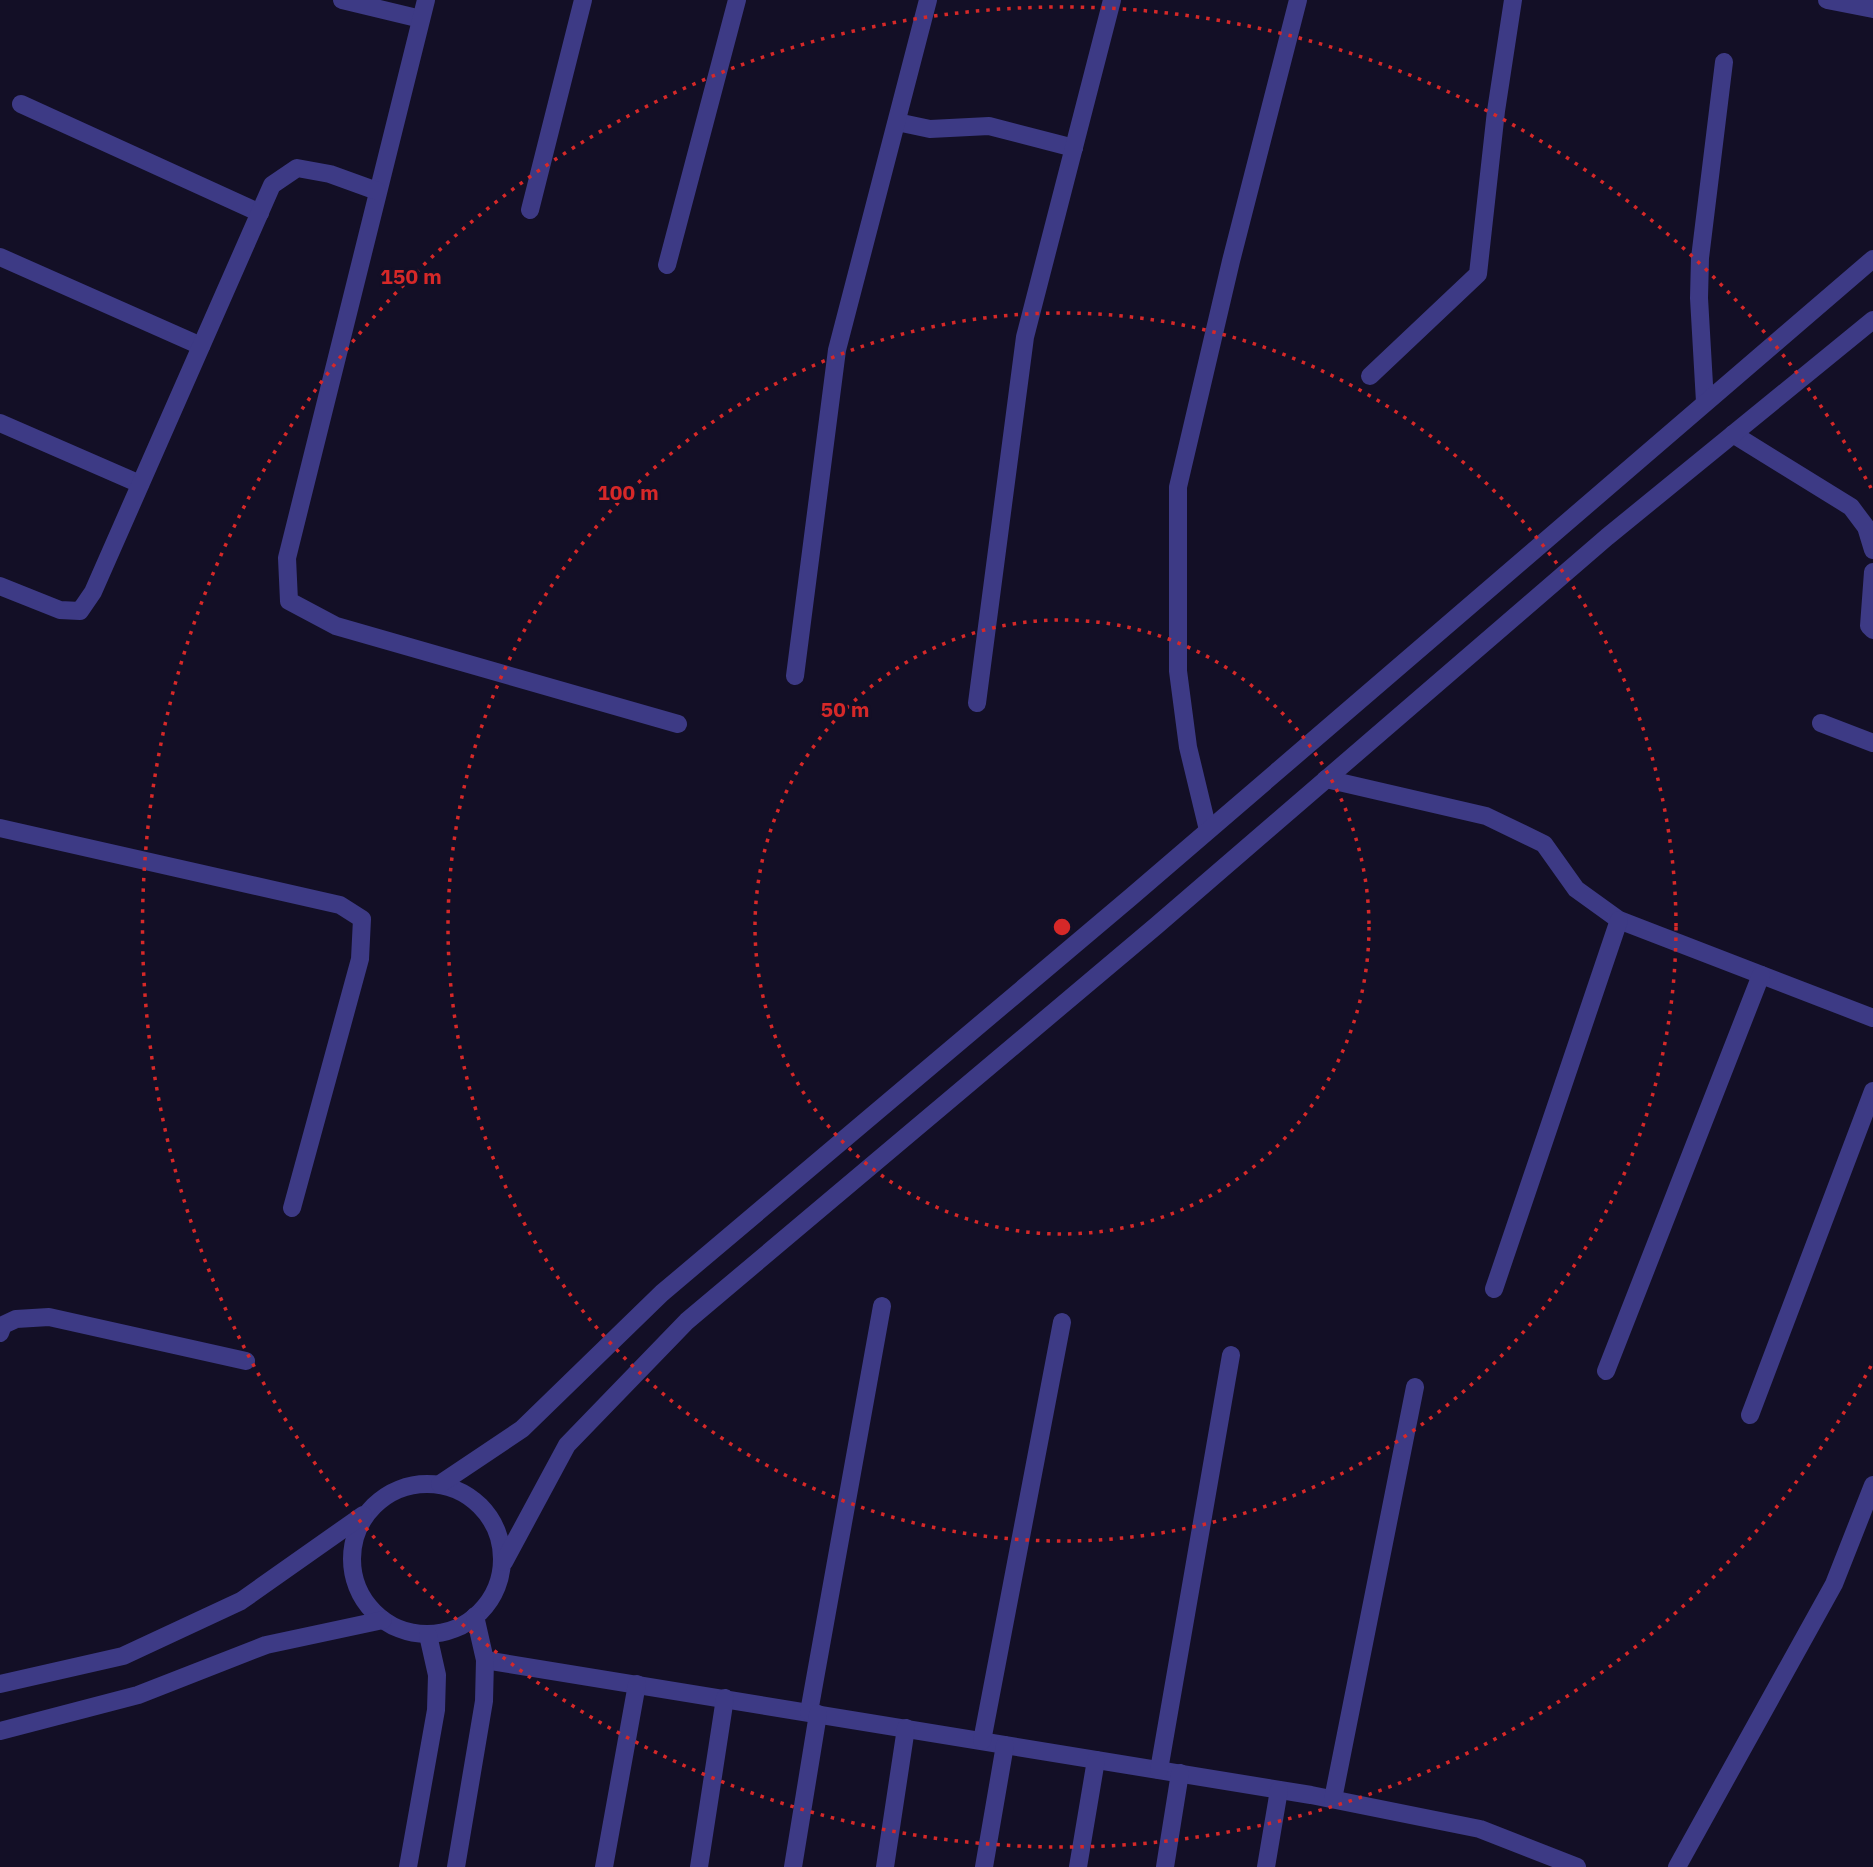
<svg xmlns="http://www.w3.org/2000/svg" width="1873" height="1867" viewBox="0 0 1873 1867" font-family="'IBM Plex Sans',sans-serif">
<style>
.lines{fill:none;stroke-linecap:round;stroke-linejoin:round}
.minor{stroke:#3d3a85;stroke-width:18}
.ring{fill:none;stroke:#d62828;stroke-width:3.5;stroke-dasharray:3.5 7}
.centre{fill:#d62828;stroke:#130f26;stroke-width:3.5}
.ring-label{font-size:21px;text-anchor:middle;font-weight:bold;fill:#d62828;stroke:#130f26;stroke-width:6;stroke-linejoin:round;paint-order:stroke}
</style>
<rect width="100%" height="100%" fill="#130f26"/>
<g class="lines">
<g class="minor">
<path d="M342 0 421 19"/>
<path d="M426 0 287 558 289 601 336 626 678 724"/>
<path d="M1827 0 1873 9"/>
<path d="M21 104 260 213"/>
<path d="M897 122 930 129 989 126 1074 148"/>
<path d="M530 210 583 0"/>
<path d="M0 257 201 346"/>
<path d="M667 265 737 0"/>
<path d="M1370 376 1478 274 1496 111 1513 0"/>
<path d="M1705 402 1699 298 1700 258 1724 62"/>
<path d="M0 423 140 484"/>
<path d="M1733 434 1851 507 1866 527 1873 550"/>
<path d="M1873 572 1869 626 1873 630"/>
<path d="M0 586 60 610 80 611 93 592 272 185 297 168 330 174 377 191"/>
<path d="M795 676 837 350 928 0"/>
<path d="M977 703 1025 337 1112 0"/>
<path d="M1821 723 1873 743"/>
<path d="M1326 779 1486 816 1544 844 1576 889 1619 920 1873 1018"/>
<path d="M0 828 340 905 362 919 360 959 292 1208"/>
<path d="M1208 830 1188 747 1178 671V487L1231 261 1298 0"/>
<path d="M1494 1289 1619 920"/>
<path d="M0 1333 3 1325 16 1319 49 1317 246 1361"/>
<path d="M1606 1371 1761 975"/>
<path d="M1750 1415 1873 1091"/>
<circle cx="427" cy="1559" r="75"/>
<path d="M440 1484 522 1429 662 1293 1131 897 1873 259"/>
<path d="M504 1562 567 1445 687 1321 1156 926 1607 537 1873 320"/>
<path d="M485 1660 1311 1795 1480 1829 1577 1867"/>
<path d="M0 1684 123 1656 241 1601 363 1515"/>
<path d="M809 1712 882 1306"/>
<path d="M0 1731 138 1695 266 1645 383 1620"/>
<path d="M982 1741 1062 1322"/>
<path d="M1159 1770 1231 1355"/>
<path d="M1333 1799 1415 1387"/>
<path d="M408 1867 436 1710 437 1675 428 1635"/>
<path d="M456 1867 484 1701 485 1660 475 1616"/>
<path d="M604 1867 637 1684"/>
<path d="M699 1867 725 1698"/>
<path d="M793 1867 818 1714"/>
<path d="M885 1867 906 1728"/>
<path d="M984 1867 1005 1745"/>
<path d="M1078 1867 1096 1760"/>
<path d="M1165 1867 1180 1773"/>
<path d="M1266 1867 1279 1790"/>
<path d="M1677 1867 1834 1584 1873 1485"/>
</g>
</g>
<g class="ring">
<circle cx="1062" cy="927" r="307"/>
<circle cx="1062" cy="927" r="614"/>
<path d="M1871 1366A920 920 0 1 1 1871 488"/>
</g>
<circle cx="1062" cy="927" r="10" class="centre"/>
<g class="ring-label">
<text x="411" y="284">150 m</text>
<text x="628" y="500">100 m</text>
<text x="845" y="717">50 m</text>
</g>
</svg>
